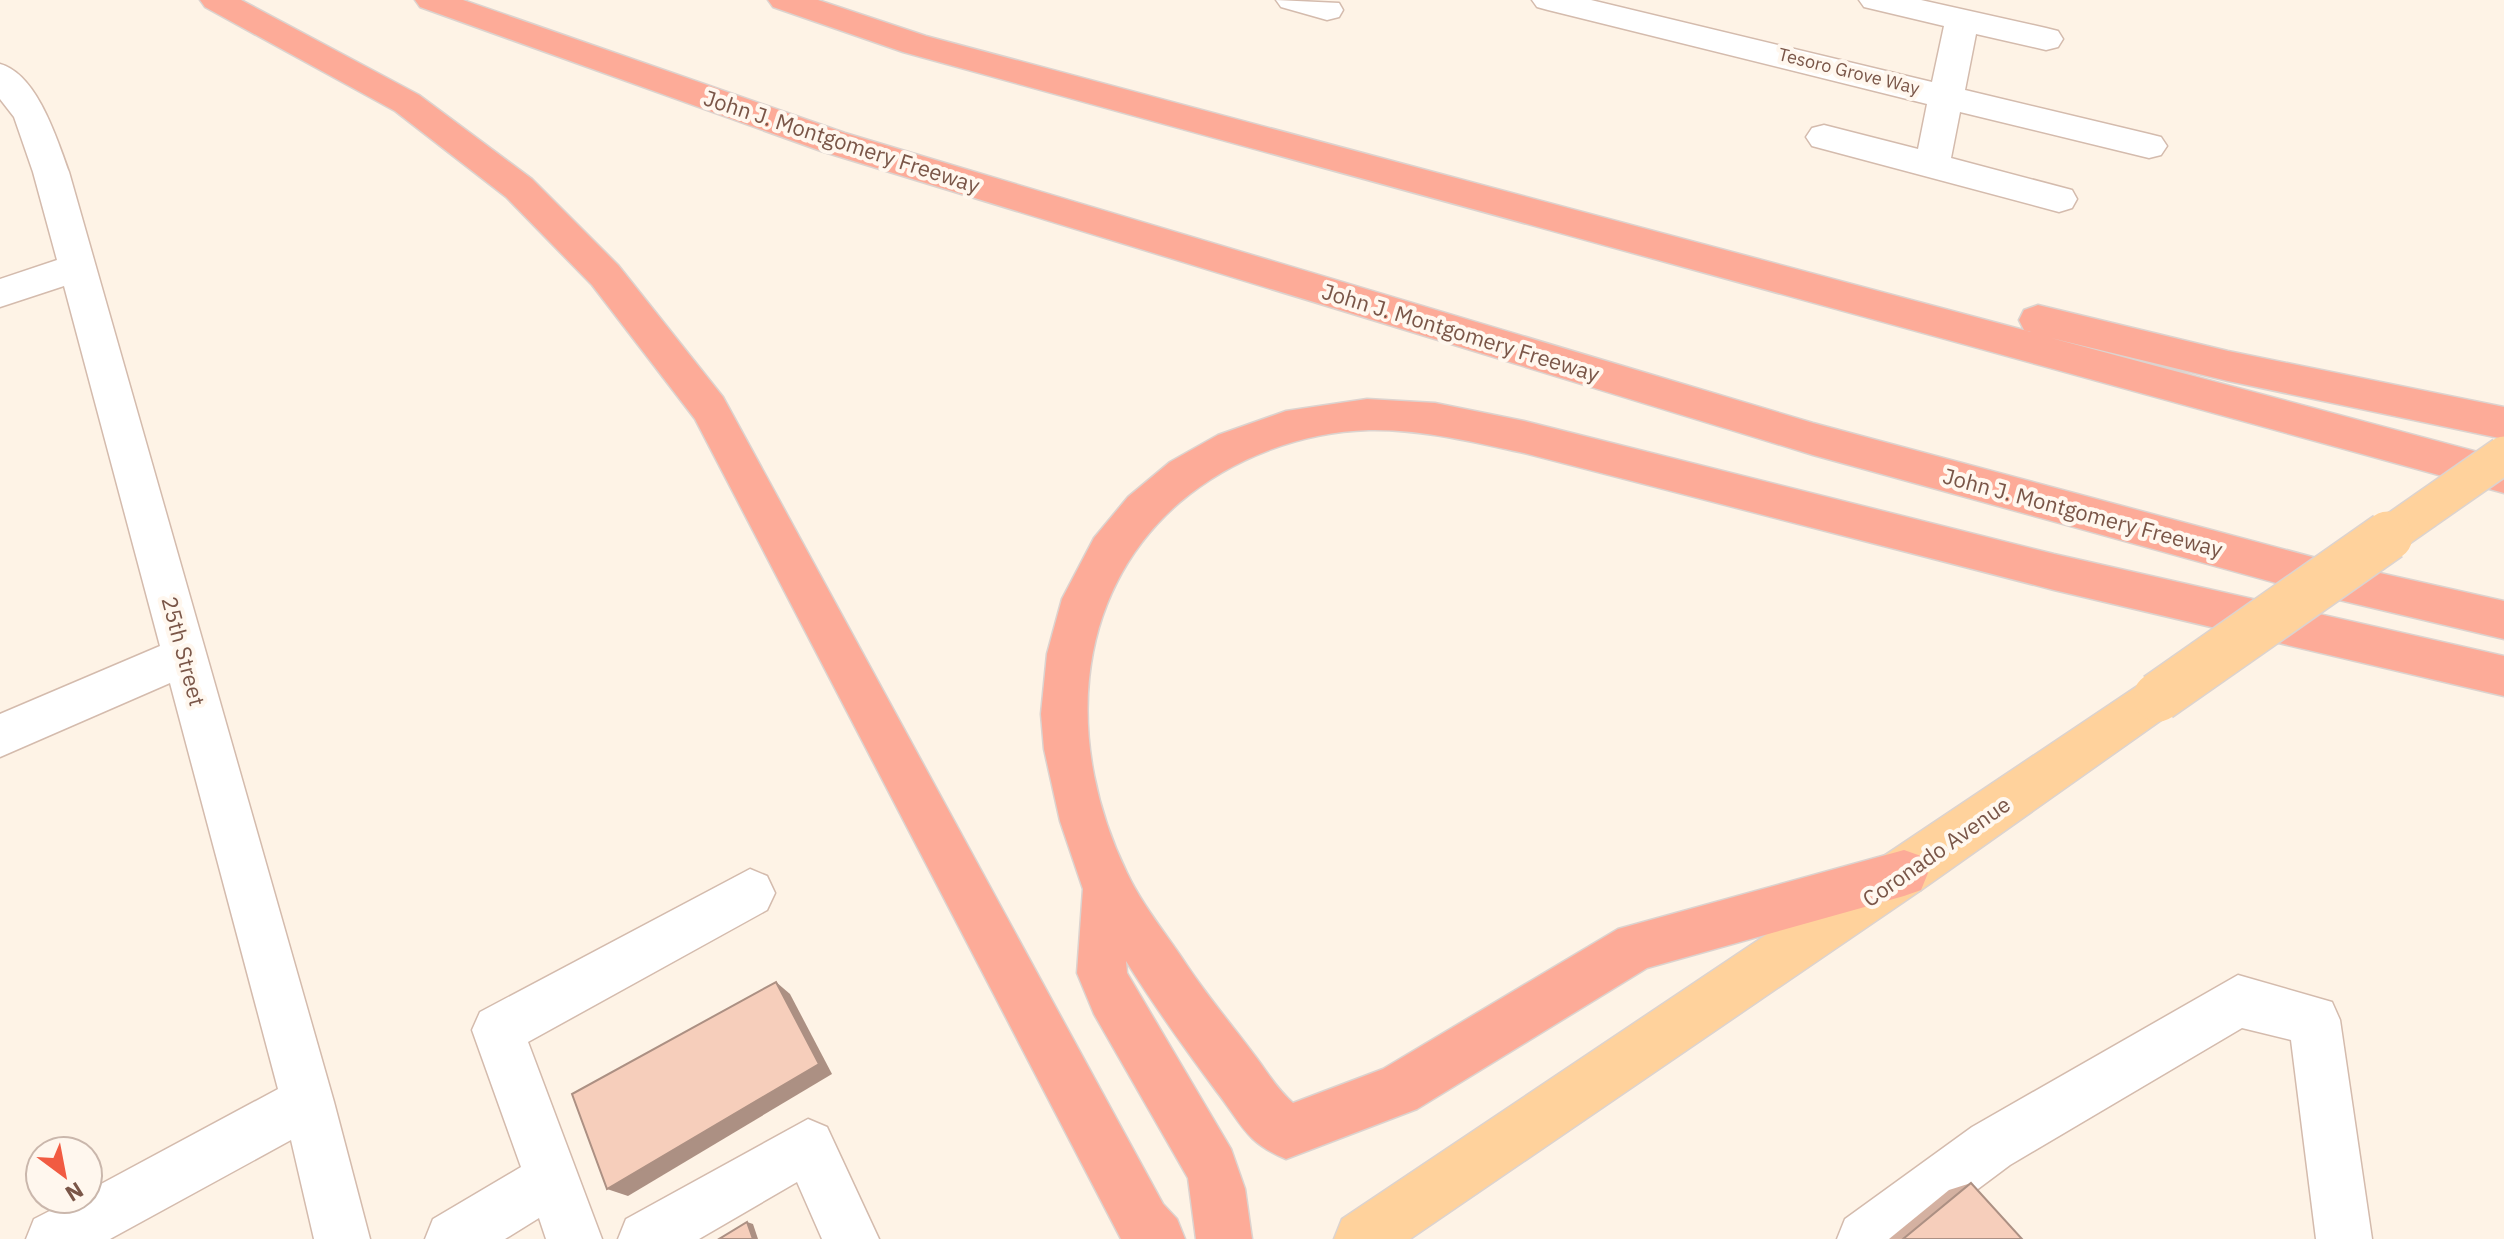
<svg xmlns="http://www.w3.org/2000/svg" width="2504" height="1239" viewBox="0 0 2504 1239" font-family="'IBM Plex Sans',sans-serif">
<style>
.lines{fill:none;stroke-linecap:round;stroke-linejoin:round}
.minor-casing{stroke:#d4bbad;stroke-width:3}
.major-casing{stroke:#dcd3cf;stroke-width:3}
.highway-casing{stroke:#dcd3cf;stroke-width:3}
.minor{fill:#fff;fill-rule:evenodd}
.major{fill:#ffd29c;fill-rule:evenodd}
.highway{fill:#fdab98;fill-rule:evenodd}
.major-bridge-far1-casing{stroke:#dcd3cf;stroke-width:40;stroke-linecap:butt}
.major-bridge-casing{stroke:#dcd3cf;stroke-width:52;stroke-linecap:butt}
.major-bridge-far1{stroke:#ffd29c;stroke-width:37}
.major-bridge{stroke:#ffd29c;stroke-width:49}
.wall{fill:#d4b1a1}
.shaded-wall{fill:#ac9083}
.building{fill:#f6cebb;stroke:#ac9083;stroke-width:2}
.labels{text-anchor:middle;dominant-baseline:central;stroke-width:8;stroke-linejoin:round;paint-order:stroke}
.far-street-label{font-size:18px;fill:#7a5648;stroke:#fff7ee}
.street-label{font-size:22px;fill:#7a5648;stroke:#fff7ee}
</style>
<rect width="100%" height="100%" fill="#fef3e6"/>
<g class="lines">
<defs>
<g id="minor">
<path d="M1276,0L1339,3L1343,10L1339,17L1327,20L1281,7Z"/>
<path d="M1532,0H1591L1932,82L1944,26L1864,7L1859,0H1921L2046,28L2058,31L2063,39L2058,47L2046,50L1976,34L1965,90L2149,134L2161,137L2167,146L2161,155L2149,158L1960,112L1951,158L2072,190L2077,199L2072,208L2059,212L1812,146L1806,137L1812,128L1824,125L1918,149L1927,104L1548,10L1537,7Z"/>
<path d="M0,64C37,74 57,139 69,172L334,1102L370,1239H314L291,1140L110,1239H26L34,1219L73,1199H88V1191L278,1089L170,683L0,757V714L160,646L64,286L0,307V279L57,260L33,172L14,117L0,99Z"/>
<path d="M750,869L767,876L775,893L767,910L528,1042L602,1239H546L539,1218L505,1239H425L433,1219L521,1167L472,1030L480,1012Z"/>
<path d="M2238,975L2332,1002L2340,1020L2372,1239H2316L2291,1040L2242,1028L2010,1165L1911,1239H1837L1845,1219L1972,1127Z"/>
<path d="M808,1119L827,1127L879,1239H822L797,1182L699,1239H618L626,1219Z"/>
</g>
<path id="major" d="M2158,677L2174,683L2181,697L2174,711L1921,890L1410,1239H1334L1342,1219L2142,683Z"/>
<g id="highway">
<path d="M200,0H241L419,95L532,179L618,265L723,397L1163,1204L1177,1219L1185,1239H1121L695,419L592,285L506,197L395,111L205,7Z"/>
<path d="M415,0H463L845,133L1813,423L2331,562L2504,601V639L2331,598L1813,455L821,151L420,7Z"/>
<path d="M768,0H818L926,36L2031,332L2024,330L2019,320L2024,310L2038,305L2228,351L2504,407V439L2228,381L2051,338L2504,459V493L903,52L773,7Z"/>
<path d="M1367,399L1435,403L1524,421L2054,554L2504,656V696L2054,590L1524,453C1473,442 1421,429 1369,430C1301,432 1232,458 1180,502C1070,597 1066,748 1127,873C1142,905 1167,935 1186,964C1208,997 1232,1025 1255,1056C1268,1073 1276,1088 1293,1103L1383,1069L1618,929L1904,850L1921,856L1928,873L1921,890L1904,896L1647,968L1417,1109L1286,1159C1245,1142 1242,1124 1217,1092C1185,1049 1155,1007 1126,961L1127,973L1231,1149L1245,1189L1252,1239H1196L1188,1178L1094,1014L1077,973L1083,889L1060,821L1044,749L1041,714L1047,654L1062,599L1094,538L1128,497L1170,462L1218,435L1286,411Z"/>
</g>
</defs>
<!-- minor casing -->
<use href="#minor" class="minor-casing"/>
<!-- major casing -->
<use href="#major" class="major-casing"/>
<!-- highway casing -->
<use href="#highway" class="highway-casing"/>
<!-- minor -->
<use href="#minor" class="minor"/>
<!-- major -->
<use href="#major" class="major"/>
<!-- highway -->
<use href="#highway" class="highway"/>
<defs>
<path id="major-bridge-far1" d="M2385,538L2504,455"/>
<path id="major-bridge" d="M2158,697L2388,536"/>
</defs>
<!-- major-bridge-far1 casing -->
<use href="#major-bridge-far1" class="major-bridge-far1-casing"/>
<!-- major-bridge casing -->
<use href="#major-bridge" class="major-bridge-casing"/>
<!-- major-bridge-far1 -->
<use href="#major-bridge-far1" class="major-bridge-far1"/>
<!-- major-bridge -->
<use href="#major-bridge" class="major-bridge"/>
</g>
<!-- wall -->
<path class="wall" d="M1971,1183L2022,1239H1889L1949,1190Z"/>
<!-- shaded-wall -->
<g class="shaded-wall">
<path d="M776,982L790,994L832,1074L628,1196L607,1189Z"/>
<path d="M747,1222L753,1224L758,1239H753Z"/>
</g>
<!-- building -->
<g class="building">
<path d="M776,982L819,1064L607,1189L572,1094Z"/>
<path d="M1971,1183L2022,1239H1903Z"/>
<path d="M747,1222L753,1239H719Z"/>
</g>
<g class="labels">
<!-- far-street labels -->
<g class="far-street-label">
<text transform="translate(1849 71) rotate(14)">Tesoro Grove Way</text>
</g>
<!-- street labels -->
<g class="street-label">
<text transform="translate(842 141) rotate(18)">John J. Montgomery Freeway</text>
<text transform="translate(1461 332) rotate(17)">John J. Montgomery Freeway</text>
<text transform="translate(2083 512) rotate(15)">John J. Montgomery Freeway</text>
<text transform="translate(184 651) rotate(75)">25th Street</text>
<text transform="translate(1936 851) rotate(-35)">Coronado Avenue</text>
</g>
</g>
<!-- north arrow -->
<g transform="translate(64 1175) rotate(148)"><circle r="38" fill="#fff7ee" stroke="#cab7ac" stroke-width="2"/>
<path d="M0-6L14 30L0 20L-14 30Z" fill="#f15b42"/>
<text y="-12" font-size="22" font-weight="bold" text-anchor="middle" fill="#7a5648">N</text>
</g>
</svg>
